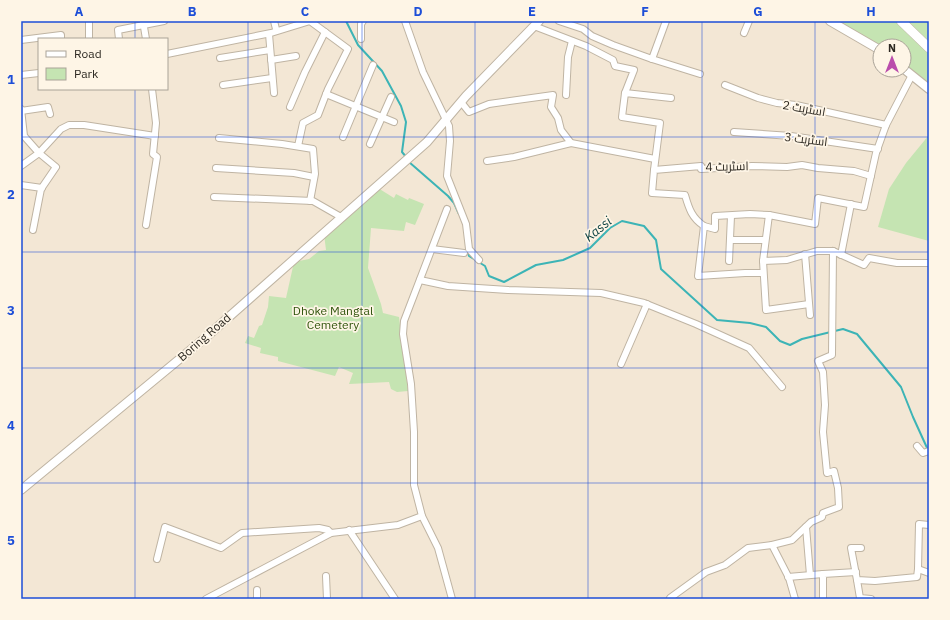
<svg xmlns="http://www.w3.org/2000/svg" width="950" height="620" viewBox="0 0 950 620" font-family="'IBM Plex Sans',Cairo,sans-serif">
<style>
.green{fill:#c5e4b2}
.lines{fill:none;stroke-linecap:round;stroke-linejoin:round}
.stream{stroke:#3cb4b6;stroke-width:2}
.minor-casing{stroke:#bfb4a3;stroke-width:8}
.tertiary-casing{stroke:#bfb4a3;stroke-width:10}
.secondary-casing{stroke:#bfb4a3;stroke-width:10}
.minor{stroke:#fff;stroke-width:6}
.tertiary{stroke:#fff;stroke-width:8}
.secondary{stroke:#fff;stroke-width:9}
.grid{fill:none;stroke:#1d4ed8;stroke-width:1;stroke-opacity:0.55}
.labels{text-anchor:middle;dominant-baseline:central;stroke-width:3.5;stroke-linejoin:round;paint-order:stroke}
.street-label{font-size:12px;fill:#2d2922;stroke:#fef5e6}
.park-label{font-size:12px;fill:#2f540b;stroke:#fef5e6}
.water-label{font-size:13px;font-style:italic;fill:#063e3f;stroke:#fef5e6}
.neatline{fill:none;stroke:#1d4ed8;stroke-width:1.5}
.grid-label{font-size:13px;text-anchor:middle;font-weight:bold;fill:#1d4ed8}
</style>
<rect width="100%" height="100%" fill="#f3e7d5"/>
<!-- green -->
<g class="green">
<path d="M837,21H929V84L904,64V46H880Z"/>
<path d="M929,135V241L878,227L889,189L906,163Z"/>
<path d="M378,188L394,198L396,194L408,200L409,198L424,204L415,225L406,222L404,231L371,228L368,268L381,304L383,313L399,317L408,391L397,392L391,389L389,382L349,384L353,373L339,367L335,376L278,361V357L260,353L261,348L245,343L248,336L254,338L259,326L262,325L268,307L269,296L286,298L294,262L309,259L319,251L326,250L324,234Z"/>
</g>
<g class="lines">
<!-- stream -->
<g class="stream">
<path d="M346,21L358,45L382,71L401,106L406,122L402,152L407,158"/>
<path d="M409,162L448,196L454,203L459,214"/>
<path d="M467,249L469,256L485,266L489,276L504,282L536,265L563,260L590,248L610,228L622,221L644,226L656,240L661,269L717,320L750,323L766,327L780,341L790,345L802,339L843,329L857,334L901,387L913,417L928,450"/>
</g>
<defs>
<g id="minor">
<path d="M89,21V39"/>
<path d="M143,21L146,39"/>
<path d="M274,21L276,29"/>
<path d="M405,21L423,72L449,126L450,141L447,176L466,224L469,249L479,260"/>
<path d="M559,21L583,29L592,36L613,45L652,59"/>
<path d="M666,21L652,59L700,74"/>
<path d="M534,26L586,46L613,60L615,66L634,70L625,93"/>
<path d="M744,33L749,21"/>
<path d="M269,34L274,93"/>
<path d="M119,39L118,30L164,21"/>
<path d="M361,39V24L363,21"/>
<path d="M21,40L61,35V39"/>
<path d="M167,54L271,33L310,21L348,49L328,89L318,115L303,123L298,146"/>
<path d="M220,58L270,50"/>
<path d="M271,60L296,56"/>
<path d="M21,75L39,73"/>
<path d="M223,85L272,78"/>
<path d="M725,85L758,98L777,103L796,105L886,125"/>
<path d="M326,94L394,122"/>
<path d="M566,95L568,57L572,41"/>
<path d="M461,102L469,112L489,104L553,95L551,107L558,118L561,130L571,143L655,159"/>
<path d="M290,107L305,72L325,32"/>
<path d="M21,109L24,136L39,153L56,167L41,189L33,230"/>
<path d="M21,111L48,107L50,114"/>
<path d="M734,132L791,136L878,149"/>
<path d="M343,137L373,65"/>
<path d="M219,138L282,144L313,149L315,174L310,201"/>
<path d="M370,144L391,97"/>
<path d="M487,161L514,157L571,143"/>
<path d="M21,166L39,153L61,129L69,125H84L155,136"/>
<path d="M216,168L294,173L314,177"/>
<path d="M654,170L660,123L622,117L625,93L671,98"/>
<path d="M21,185L42,188"/>
<path d="M214,197L313,201L341,217"/>
<path d="M146,225L157,157L153,154L156,123L152,89"/>
<path d="M704,226C692,218 689,209 685,195L652,193L654,170L701,166V169L752,166L787,167L802,165L818,168L854,171L871,176"/>
<path d="M730,240H765"/>
<path d="M432,249L464,253"/>
<path d="M833,251L864,265L869,258L897,263H929"/>
<path d="M805,254L810,315"/>
<path d="M841,255L851,204"/>
<path d="M729,261L731,216"/>
<path d="M763,261L766,310L809,304"/>
<path d="M763,273H745L698,276L704,226L715,229V216L750,214L769,215"/>
<path d="M420,280L448,286L508,290L601,293L644,303L696,324L749,348L782,387"/>
<path d="M621,364L647,304"/>
<path d="M917,446L923,453L929,451"/>
<path d="M422,516L438,548L452,599"/>
<path d="M929,525L919,524L918,569L929,573"/>
<path d="M806,527L810,575"/>
<path d="M349,530L395,599"/>
<path d="M772,545L792,540L811,522L822,517L823,513L839,507L838,488L834,471L827,473L823,432L825,405L823,372L818,361L832,355L833,251H817L787,260L763,261L769,215L815,224L818,198L864,207L876,153L886,125L912,75"/>
<path d="M861,548H851L857,580L875,581L917,577L918,569"/>
<path d="M157,559L165,527L221,548L242,533L319,528L328,530L331,533"/>
<path d="M326,576L327,599"/>
<path d="M788,577L823,574"/>
<path d="M857,580L860,598L871,599"/>
<path d="M257,590V599"/>
<path d="M206,599L331,533L398,525L422,516L414,485V432L411,384L403,334L404,321L447,209"/>
<path d="M671,599L670,598L706,572L725,565L748,548L772,545L789,578L795,599"/>
<path d="M823,599V574L856,572"/>
</g>
<g id="tertiary">
<path d="M830,21L880,50"/>
<path d="M904,69L929,89"/>
<path d="M21,490L205,338L427,142L466,96L539,21"/>
</g>
<path id="secondary" d="M901,21L929,48"/>
</defs>
<!-- minor casing -->
<use href="#minor" class="minor-casing"/>
<!-- tertiary casing -->
<use href="#tertiary" class="tertiary-casing"/>
<!-- secondary casing -->
<use href="#secondary" class="secondary-casing"/>
<!-- minor -->
<use href="#minor" class="minor"/>
<!-- tertiary -->
<use href="#tertiary" class="tertiary"/>
<!-- secondary -->
<use href="#secondary" class="secondary"/>
</g>
<!-- grid -->
<path class="grid" d="M135,21V39M248,21V599M362,21V599M475,21V599M588,21V599M702,21V599M815,21V599M135,89V599M21,137H929M21,252H929M21,368H929M21,483H929"/>
<g class="labels">
<!-- street labels -->
<g class="street-label">
<text transform="translate(804 108) rotate(10)">اسٹریٹ 2</text>
<text transform="translate(806 139) rotate(7)">اسٹریٹ 3</text>
<text transform="translate(727 166) rotate(-1)">اسٹریٹ 4</text>
<text transform="translate(204 337) rotate(-41)">Boring Road</text>
</g>
<!-- park labels -->
<g class="park-label">
<text x="333" y="310">Dhoke Mangtal<tspan x="333" dy="14">Cemetery</tspan></text>
</g>
<!-- water labels -->
<g class="water-label">
<text transform="translate(598 229) rotate(-39)">Kassi</text>
</g>
</g>
<!-- border -->
<rect width="950" height="620" fill="none" stroke="#fef5e6" stroke-width="44"/>
<!-- legend -->
<rect x="38" y="38" width="130" height="52" fill="#fef5e6" stroke="#aaa398"/>
<rect x="46" y="51" width="20" height="6" fill="#ffffff" stroke="#aaa398"/>
<text x="74" y="58" font-size="12" fill="#2d2922">Road</text>
<rect x="46" y="68" width="20" height="12" fill="#c5e4b2" stroke="#aaa398"/>
<text x="74" y="78" font-size="12" fill="#2d2922">Park</text>
<!-- north arrow -->
<g transform="translate(892 58)"><circle r="19" fill="#fef5e6" stroke="#aaa398"/>
<path d="M0-3L7 15L0 10L-7 15Z" fill="#ba4dac"/>
<text y="-6" font-size="11" font-weight="bold" text-anchor="middle" fill="#2d2922">N</text>
</g>
<rect x="22" y="22" width="906" height="576" class="neatline"/>
<g class="grid-label">
<text x="79" y="16">A</text>
<text x="192" y="16">B</text>
<text x="305" y="16">C</text>
<text x="418" y="16">D</text>
<text x="532" y="16">E</text>
<text x="645" y="16">F</text>
<text x="758" y="16">G</text>
<text x="871" y="16">H</text>
<text x="11" y="84">1</text>
<text x="11" y="199">2</text>
<text x="11" y="315">3</text>
<text x="11" y="430">4</text>
<text x="11" y="545">5</text>
</g>
</svg>
